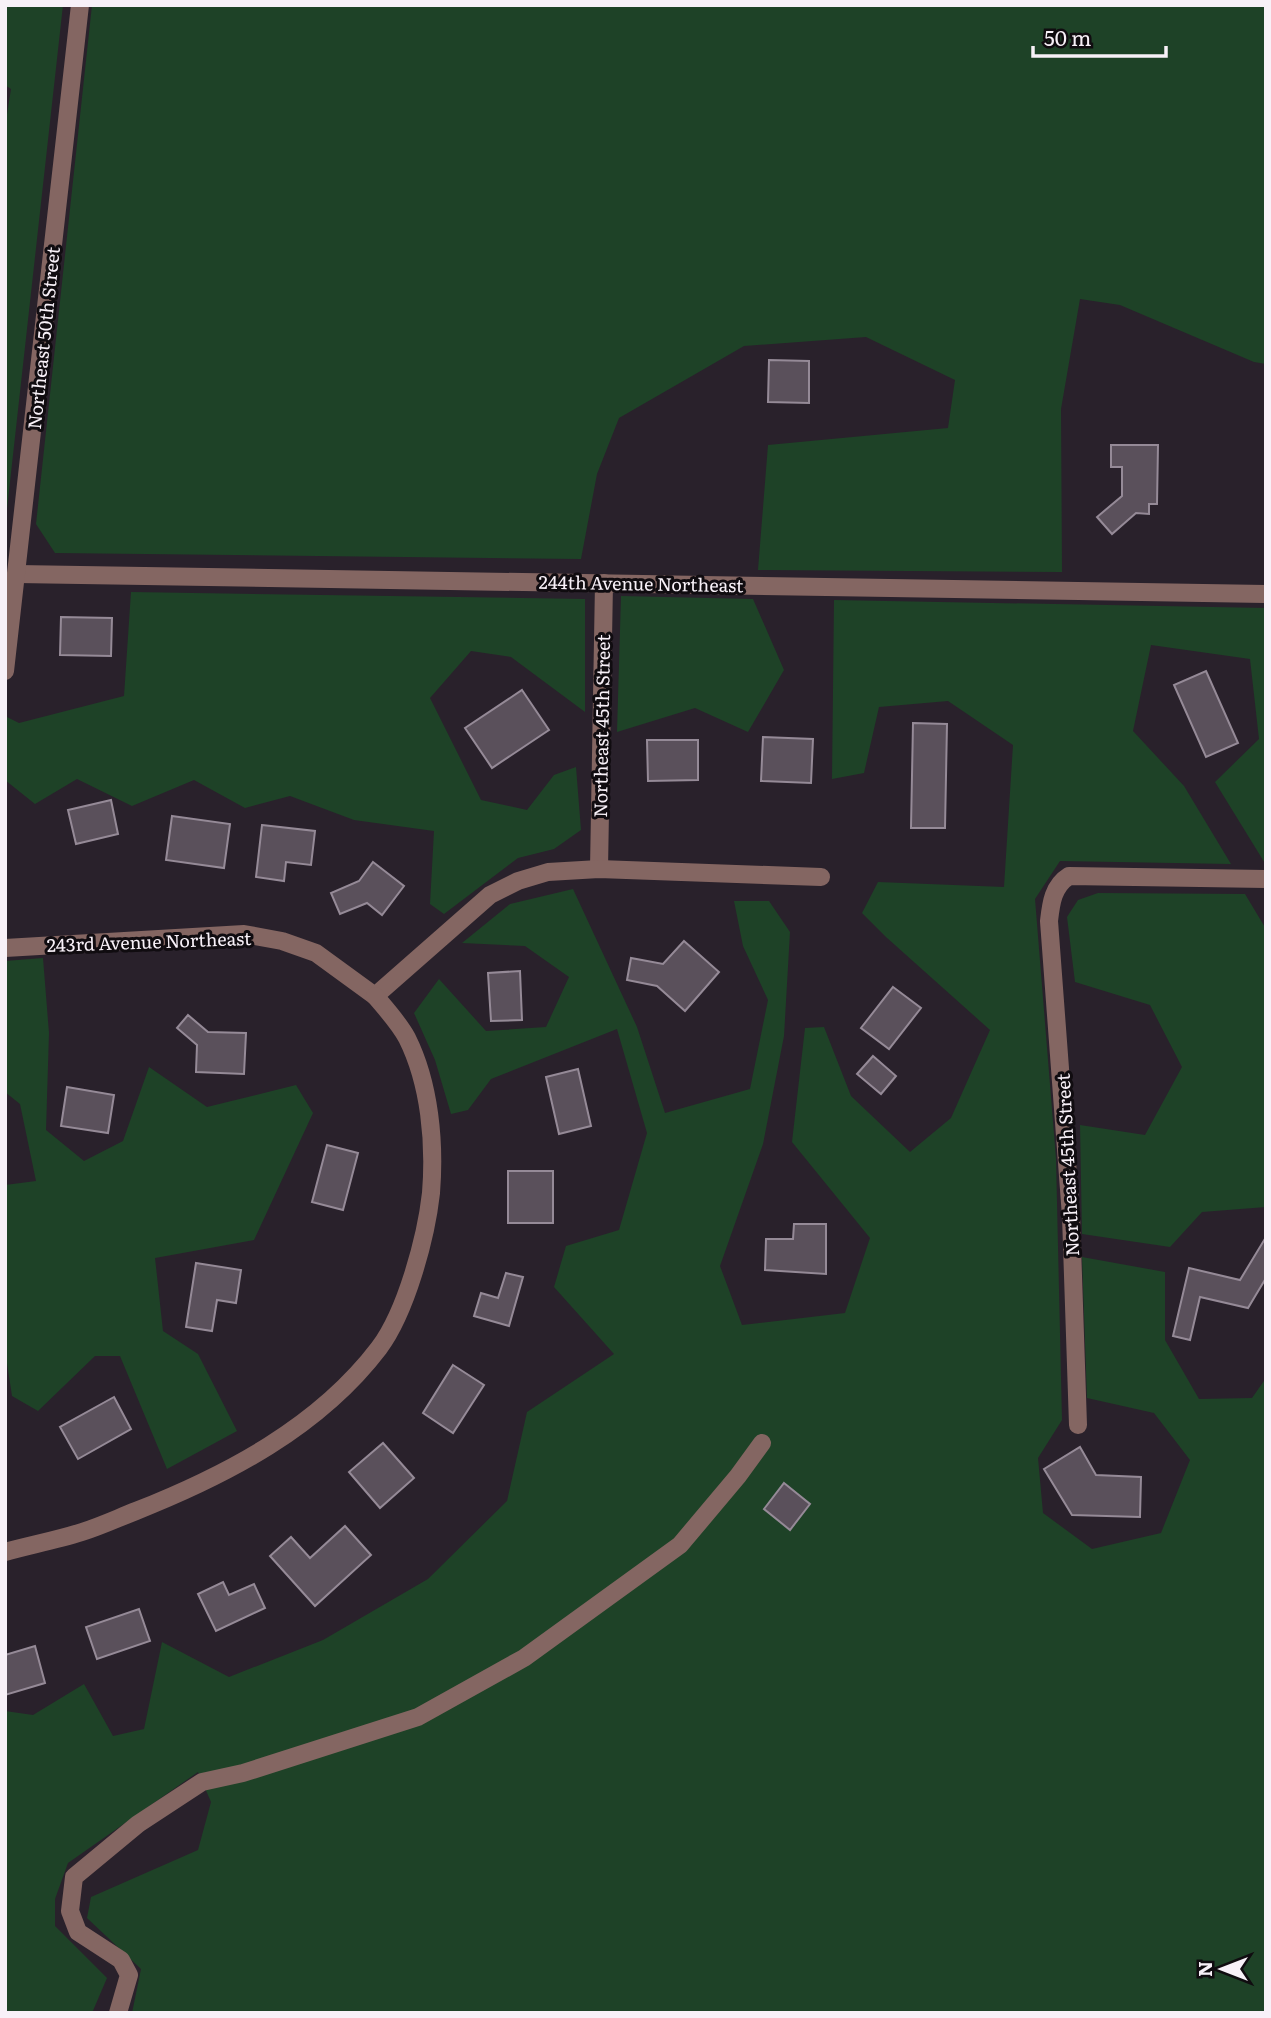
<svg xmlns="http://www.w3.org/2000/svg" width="1271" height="2018" viewBox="0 0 1271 2018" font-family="Literata,serif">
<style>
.green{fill:#1e4227}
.building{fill:#5a505b;stroke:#958a97;stroke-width:2}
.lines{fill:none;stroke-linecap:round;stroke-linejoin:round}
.minor{stroke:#846662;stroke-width:18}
.labels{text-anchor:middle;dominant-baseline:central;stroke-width:6;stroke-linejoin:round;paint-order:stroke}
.street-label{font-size:18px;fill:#f8f1f8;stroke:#100c10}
</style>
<rect width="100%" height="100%" fill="#29212b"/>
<!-- green -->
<g class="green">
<path d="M5,5H63L5,527V127L11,89L5,85Z"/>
<path d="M92,5H1266V364L1254,362L1120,305L1080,299L1061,409L1062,572L758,570L768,445L948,428L955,380L866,337L744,346L619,418L597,474L581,559L55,553L36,524Z"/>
<path d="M131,592L585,599V712L511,657L471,651L430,698L481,800L527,810L554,775L576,767L581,830L554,849L518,858L444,914L430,904L434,831L354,820L290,796L245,808L194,780L132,806L77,779L35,804L5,780V716L19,723L124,696Z"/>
<path d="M621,596L753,599L784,670L748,732L695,708L617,732Z"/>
<path d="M834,600L1266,608V865L1215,782L1259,739L1250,659L1151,645L1133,731L1184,786L1231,864L1060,861L1035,899L1056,1159L1062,1420L1038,1458L1043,1513L1092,1549L1161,1533L1190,1460L1154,1413L1087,1398L1082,1257L1165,1272V1340L1199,1399L1252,1398L1266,1378V2013H132L141,1969L87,1918L91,1897L198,1850L211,1802L198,1772L68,1863L55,1899V1926L107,1978L92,2013H5V1711L33,1715L84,1684L113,1736L144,1729L162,1642L229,1677L323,1640L428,1579L507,1501L527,1412L614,1354L554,1287L566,1246L619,1230L647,1133L617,1029L491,1079L468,1110L451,1114L435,1060L414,1013L439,979L486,1031L546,1027L569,977L525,946L462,943L510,904L573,889L637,1027L665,1113L750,1089L768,1000L743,946L734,901H769L790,932L784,1036L763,1144L720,1266L742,1325L845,1313L870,1238L792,1142L805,1028L824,1027L851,1096L910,1152L951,1118L990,1030L886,937L862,913L878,882L1004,887L1013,745L948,701L879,707L864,773L832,779Z"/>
<path d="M1098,893L1245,894L1266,929V1207L1202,1212L1170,1247L1082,1234L1080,1125L1145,1135L1182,1067L1150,1005L1075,982L1067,917L1078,900Z"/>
<path d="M43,958L49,1033L46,1130L84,1161L123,1141L149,1067L207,1107L296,1085L313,1113L254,1240L155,1258L163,1331L198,1354L237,1431L167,1469L120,1356H95L38,1411L12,1396L5,1350V1185L36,1181L20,1104L5,1092V961Z"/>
</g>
<!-- building -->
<g class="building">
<path d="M769,360L809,361V403L768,402Z"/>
<path d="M1111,445H1158L1157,504H1149V514L1136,513L1112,534L1097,517L1122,496V467H1111Z"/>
<path d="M61,617L112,618L111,656L60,655Z"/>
<path d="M1206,671L1238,743L1206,757L1174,685Z"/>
<path d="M522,690L549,730L492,768L465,728Z"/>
<path d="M913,723L947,724L945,828H911Z"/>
<path d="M763,737L813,739L811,783L761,781Z"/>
<path d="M647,740H698V780L648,781Z"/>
<path d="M111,800L118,834L76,844L68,810Z"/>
<path d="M172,816L230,824L224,868L166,860Z"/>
<path d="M262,825L315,831L311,865L286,862L284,881L256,877Z"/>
<path d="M373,862L404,886L382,915L367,903L340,914L331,893L359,881Z"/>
<path d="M684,941L719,972L685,1011L657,986L627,980L631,958L663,964Z"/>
<path d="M520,971L522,1020L491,1021L488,973Z"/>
<path d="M893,987L921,1008L889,1049L861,1028Z"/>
<path d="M188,1015L208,1032L246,1033L244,1074L196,1072L197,1045L177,1028Z"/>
<path d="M873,1056L896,1076L881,1094L857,1074Z"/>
<path d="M578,1069L591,1126L559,1134L546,1077Z"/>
<path d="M67,1087L114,1095L108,1133L61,1126Z"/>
<path d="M327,1145L358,1153L343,1210L312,1202Z"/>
<rect x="508" y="1171" width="45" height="52"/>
<path d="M794,1224H826V1274L765,1270L766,1239H793Z"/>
<path d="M1266,1237V1278L1248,1308L1200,1297L1190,1340L1173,1336L1189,1268L1240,1280Z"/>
<path d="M196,1263L241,1270L236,1303L217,1300L212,1331L186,1327Z"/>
<path d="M506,1273L523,1277L509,1326L474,1316L481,1293L498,1298Z"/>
<path d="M453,1365L484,1385L453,1433L423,1413Z"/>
<path d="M114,1397L131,1429L78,1459L60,1427Z"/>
<path d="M383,1443L414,1478L380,1508L349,1472Z"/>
<path d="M1080,1447L1096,1475L1141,1477L1140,1517L1072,1515L1044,1469Z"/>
<path d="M784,1483L810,1504L790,1530L764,1509Z"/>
<path d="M345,1526L371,1555L315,1606L270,1556L291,1537L310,1558Z"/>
<path d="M223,1582L229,1595L254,1584L265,1608L216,1631L198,1594Z"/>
<path d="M139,1609L150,1641L97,1659L86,1627Z"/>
<path d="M35,1646L45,1683L5,1695V1655Z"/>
</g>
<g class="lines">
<!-- minor -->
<g class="minor">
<path d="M17,574L1266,594"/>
<path d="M5,671L80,5"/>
<path d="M599,869L604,583"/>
<path d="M5,948L244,934L282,941L316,953L375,996L490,895L518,881L548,872L599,869L821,877"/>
<path d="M1078,1425L1071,1216L1049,921C1051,903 1053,886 1069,876L1266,879"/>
<path d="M5,1552C31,1545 57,1540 82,1532C101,1526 118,1518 136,1511C227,1475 319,1427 379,1348C406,1312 426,1238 431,1193C435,1143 430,1084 407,1038C399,1023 386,1009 375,996"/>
<path d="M118,2013L129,1975L121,1960L78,1932L70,1911L74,1877L138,1824L202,1782L243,1773L418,1717L524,1658L680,1545L738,1476L762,1443"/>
</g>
</g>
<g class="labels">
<!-- street labels -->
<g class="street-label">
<text transform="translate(43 338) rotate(-84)">Northeast 50th Street</text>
<text transform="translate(641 583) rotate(1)">244th Avenue Northeast</text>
<text transform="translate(601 726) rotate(-89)">Northeast 45th Street</text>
<text transform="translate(149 941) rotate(-2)">243rd Avenue Northeast</text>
<text transform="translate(1067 1165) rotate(-93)">Northeast 45th Street</text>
</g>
</g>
<!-- border -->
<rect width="1271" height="2018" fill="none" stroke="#f8f1f8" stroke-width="14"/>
<!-- north arrow -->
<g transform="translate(1222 1969) rotate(270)" stroke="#100c10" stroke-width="5" paint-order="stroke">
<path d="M0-5L12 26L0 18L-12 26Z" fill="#f8f1f8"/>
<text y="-10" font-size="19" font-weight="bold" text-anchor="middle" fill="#f8f1f8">N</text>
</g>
<!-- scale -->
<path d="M1033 46v10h133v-10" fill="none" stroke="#f8f1f8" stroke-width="3.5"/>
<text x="1044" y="46" font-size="21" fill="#f8f1f8" stroke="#100c10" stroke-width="5" paint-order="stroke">50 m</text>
</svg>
